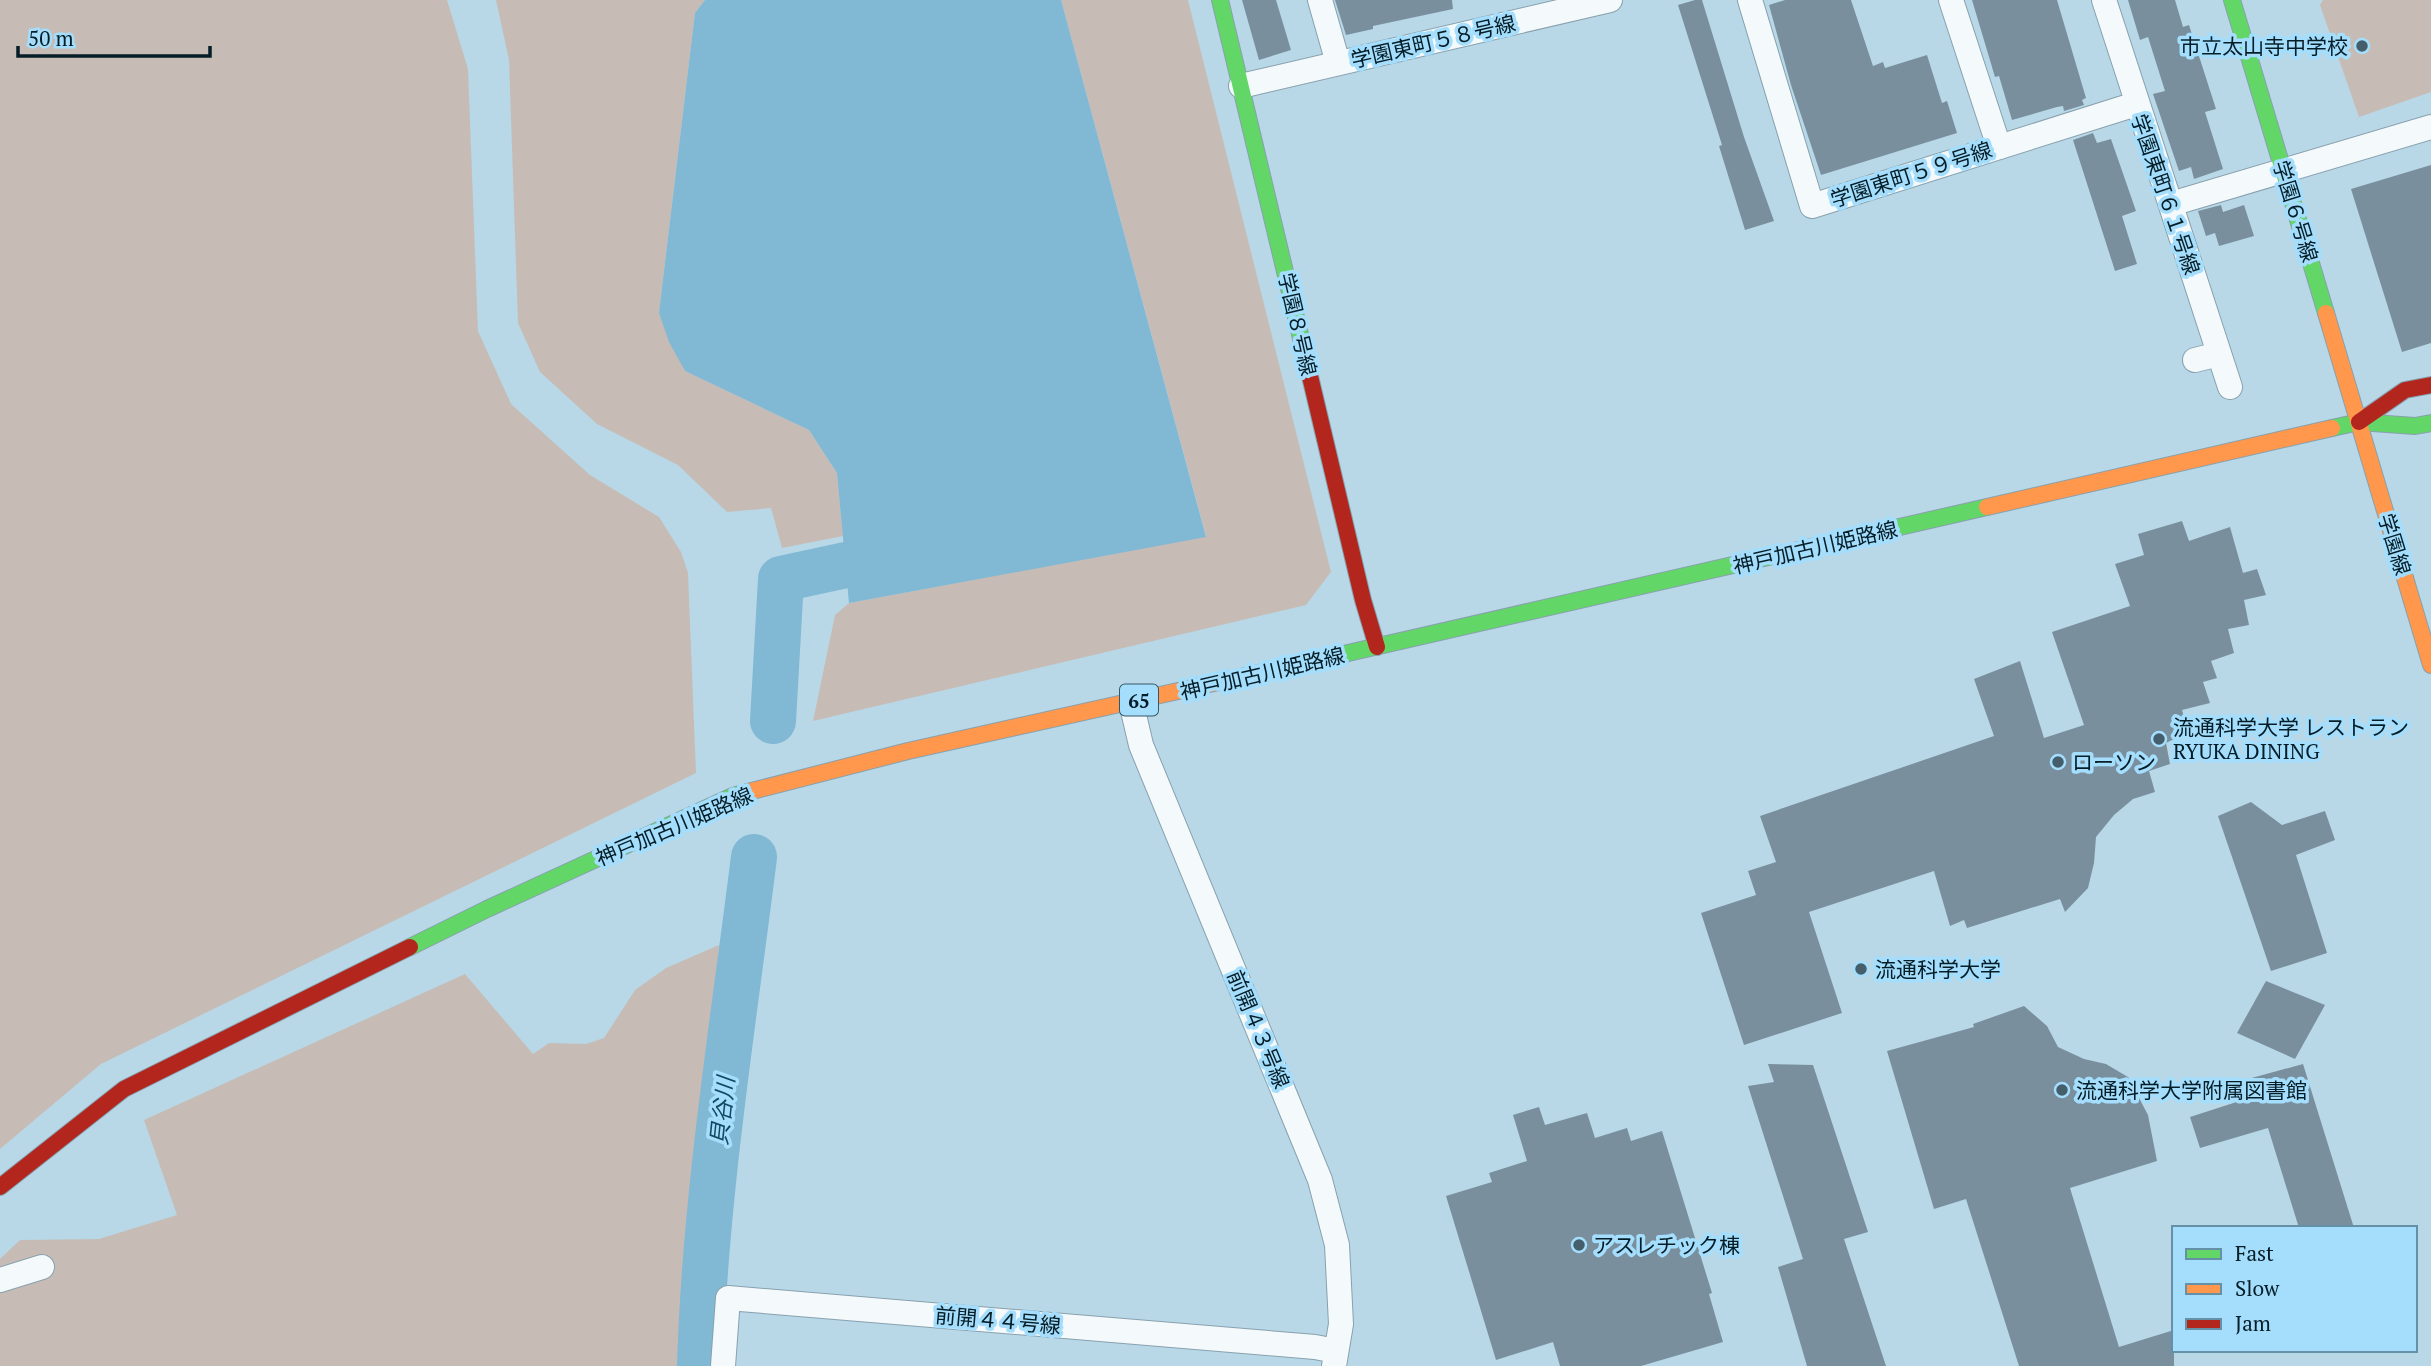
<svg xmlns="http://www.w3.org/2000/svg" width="2431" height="1366" viewBox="0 0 2431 1366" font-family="'PT Serif','Noto Sans JP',serif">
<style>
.green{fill:#c6bcb5}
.water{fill:#81b8d4}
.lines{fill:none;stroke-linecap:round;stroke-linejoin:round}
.river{stroke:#81b8d4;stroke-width:46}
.building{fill:#798f9e}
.street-casing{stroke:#88a1ad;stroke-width:26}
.fast-casing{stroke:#88a1ad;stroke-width:18}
.slow-casing{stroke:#88a1ad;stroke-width:18}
.jam-casing{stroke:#88a1ad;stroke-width:18}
.street{stroke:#f4f9fc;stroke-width:24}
.fast{stroke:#63d668;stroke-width:16}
.slow{stroke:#ff974d;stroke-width:16}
.jam{stroke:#b3261e;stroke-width:16}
.poi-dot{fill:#445e6b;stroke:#a4defc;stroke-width:2.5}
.labels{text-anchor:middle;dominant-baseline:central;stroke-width:7;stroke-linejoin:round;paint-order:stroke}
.shield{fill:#a4defc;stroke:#355767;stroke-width:2}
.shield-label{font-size:19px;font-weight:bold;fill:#051d27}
.street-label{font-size:21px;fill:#051d27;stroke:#a4defc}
.poi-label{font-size:21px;fill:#051d27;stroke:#a4defc;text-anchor:start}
.water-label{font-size:23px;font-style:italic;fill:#134860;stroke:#a4defc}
</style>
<rect width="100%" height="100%" fill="#b8d8e8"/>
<!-- green -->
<g class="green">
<path d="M0,0H447L468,69L478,331L511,404L590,475L659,517L681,552L688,573L696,773L101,1064L0,1149Z"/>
<path d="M496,0H705L695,13L659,313L685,371L809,430L837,473L843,536L782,548L771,508L727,512L678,465L597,424L540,372L518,323L509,60Z"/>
<path d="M1061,0H1188L1331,572L1306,605L813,721L835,615L849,603L1206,536Z"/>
<path d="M2323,0H2431V92L2359,117L2320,5Z"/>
<path d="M719,945L683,1366H0V1259L20,1240L99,1239L177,1215L144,1120L465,974L533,1054L549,1043L586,1044L604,1038L635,990L666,968Z"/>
</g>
<!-- water -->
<path class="water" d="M705,0H1061L1206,537L849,603L837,473L809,430L685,371L669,342L659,313L695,13Z"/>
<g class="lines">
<!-- river -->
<g class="river">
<path d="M773,721L781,579L846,565"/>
<path d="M700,1366C705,1196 733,1026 754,857"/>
</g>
</g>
<!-- building -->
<g class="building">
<path d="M1242,0H1276L1291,50L1259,60Z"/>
<path d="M1335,0H1452L1453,9L1373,26V29L1346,35Z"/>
<path d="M1695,0H1702L1744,137L1774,221L1745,230L1719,146L1722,145L1678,5Z"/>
<path d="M1785,0H1851L1873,66L1883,62L1885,68L1927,55L1942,103L1947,101L1957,133L1821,175L1791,85L1769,5Z"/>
<path d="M1972,0H2057L2086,98L2082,100L2084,105L2064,111L2063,106L2057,107L2012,120L1999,76L1995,77Z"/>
<path d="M2128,0H2175L2183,27L2189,25L2216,109L2205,112L2223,169L2194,179L2191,167L2179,171L2153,94L2165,91L2148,37L2140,40Z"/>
<path d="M2093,133L2097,143L2111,139L2136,211L2122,216L2137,264L2115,271L2073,140Z"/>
<path d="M2431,165V343L2402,352L2351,189Z"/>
<path d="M2221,205L2223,212L2244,205L2254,236L2219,246L2215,233L2206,236L2198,211Z"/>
<path d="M2182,521L2189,541L2230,527L2243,573L2257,569L2266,595L2244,600L2249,625L2228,629L2234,653L2211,661L2217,678L2203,682L2210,703L2182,710L2186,724L2173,726L2176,738L2166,743L2170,764L2149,771L2155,792L2133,799L2114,815L2096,837L2094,863L2088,888L2065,912L2060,899L1967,928L1964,920L1950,926L1934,871L1809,912L1842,1013L1744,1045L1701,913L1756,895L1748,871L1776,862L1760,816L1994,736L1974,679L2020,661L2044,738L2084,725L2052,632L2130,606L2115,564L2144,555L2138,534Z"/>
<path d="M2251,802L2282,825L2325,811L2335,840L2296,855L2327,953L2271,971L2218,816Z"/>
<path d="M2266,981L2325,1005L2295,1059L2237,1033Z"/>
<path d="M2024,1006L2047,1026L2058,1047L2084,1059L2106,1064L2128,1077L2148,1115L2157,1161L2070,1188L2119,1347L2174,1330V1366H2019L1966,1199L1934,1209L1887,1051L1974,1027L1973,1024Z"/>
<path d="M1768,1064L1813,1065L1868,1232L1844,1239L1886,1366H1807L1778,1267L1803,1259L1748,1086L1774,1082Z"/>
<path d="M2303,1064L2354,1228H2299L2268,1128L2200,1148L2190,1117L2252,1097L2248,1079Z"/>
<path d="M1539,1107L1545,1125L1587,1113L1595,1138L1627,1128L1631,1141L1662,1131L1712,1293L1709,1294L1723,1342L1641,1366H1560L1553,1342L1496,1360L1446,1196L1492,1182L1489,1173L1527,1161L1513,1115Z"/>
</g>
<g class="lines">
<defs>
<g id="street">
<path d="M1320,0L1338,63"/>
<path d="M1750,0L1812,206L2136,104"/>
<path d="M1951,0L1999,147"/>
<path d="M2104,0L2230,387"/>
<path d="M1241,86L1610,0"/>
<path d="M2171,204L2431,127"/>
<path d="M2195,360L2219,354"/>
<path d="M1131,702L1141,745L1320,1180L1337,1245L1341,1324L1334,1366"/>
<path d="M0,1280L42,1267"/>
<path d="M723,1366L728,1298L1315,1347L1336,1351"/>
</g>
<g id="fast">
<path d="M1220,0L1304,351"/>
<path d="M2232,0L2326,313"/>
<path d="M2332,428L2359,422L2415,426L2431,423"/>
<path d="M1313,661L1987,507"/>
<path d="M410,947L487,909L733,796L744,793"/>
</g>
<g id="slow">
<path d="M2326,313L2431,665"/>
<path d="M1987,507L2332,428"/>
<path d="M744,793L908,751L1313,661"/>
</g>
<g id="jam">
<path d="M1304,351L1363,600L1377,647"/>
<path d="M2359,422L2405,390L2431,385"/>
<path d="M0,1187L124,1089L410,947"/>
</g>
</defs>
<!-- street casing -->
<use href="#street" class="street-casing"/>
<!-- fast casing -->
<use href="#fast" class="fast-casing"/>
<!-- slow casing -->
<use href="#slow" class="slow-casing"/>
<!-- jam casing -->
<use href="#jam" class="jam-casing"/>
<!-- street -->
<use href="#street" class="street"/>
<!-- fast -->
<use href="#fast" class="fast"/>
<!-- slow -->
<use href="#slow" class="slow"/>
<!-- jam -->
<use href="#jam" class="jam"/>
</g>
<!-- markers -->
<g class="poi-dot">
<circle cx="2362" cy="46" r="7"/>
<circle cx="2159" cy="739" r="7"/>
<circle cx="2058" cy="762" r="7"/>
<circle cx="1861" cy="969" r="7"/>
<circle cx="2062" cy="1090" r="7"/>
<circle cx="1579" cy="1245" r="7"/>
</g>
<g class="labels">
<!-- shield labels -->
<rect class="shield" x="1120" y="684.5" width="38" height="31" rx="5"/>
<g class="shield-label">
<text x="1139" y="700">65</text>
</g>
<!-- street labels -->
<g class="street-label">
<text transform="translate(1433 41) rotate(-13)">学園東町５８号線</text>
<text transform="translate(1911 174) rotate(-18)">学園東町５９号線</text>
<text transform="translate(2166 194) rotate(71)">学園東町６１号線</text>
<text transform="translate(2296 211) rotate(73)">学園６号線</text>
<text transform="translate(1298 324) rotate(77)">学園８号線</text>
<text transform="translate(2395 544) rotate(73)">学園線</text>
<text transform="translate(1815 547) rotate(-13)">神戸加古川姫路線</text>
<text transform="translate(1262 673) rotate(-13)">神戸加古川姫路線</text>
<text transform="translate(674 826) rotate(-23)">神戸加古川姫路線</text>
<text transform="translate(1259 1029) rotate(67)">前開４３号線</text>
<text transform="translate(998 1320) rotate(5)">前開４４号線</text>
</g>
<!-- poi labels -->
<g class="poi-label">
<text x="2348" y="46" text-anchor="end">市立太山寺中学校</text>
<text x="2173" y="727">流通科学大学 レストラン<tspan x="2173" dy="24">RYUKA DINING</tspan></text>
<text x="2072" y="762">ローソン</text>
<text x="1875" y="969">流通科学大学</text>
<text x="2076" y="1090">流通科学大学附属図書館</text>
<text x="1593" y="1245">アスレチック棟</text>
</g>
<!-- water labels -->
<g class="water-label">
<text transform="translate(722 1111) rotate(-84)">貝谷川</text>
</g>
</g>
<!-- legend -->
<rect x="2172" y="1226" width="245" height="126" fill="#a4defc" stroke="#6491a7" stroke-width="2"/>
<rect x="2186" y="1249" width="35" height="10" fill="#63d668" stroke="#6491a7" stroke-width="2"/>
<text x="2235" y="1261" font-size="21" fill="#051d27">Fast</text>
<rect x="2186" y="1284" width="35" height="10" fill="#ff974d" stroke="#6491a7" stroke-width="2"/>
<text x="2235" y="1296" font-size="21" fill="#051d27">Slow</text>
<rect x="2186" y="1319" width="35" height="10" fill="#b3261e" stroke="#6491a7" stroke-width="2"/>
<text x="2235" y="1331" font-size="21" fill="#051d27">Jam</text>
<!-- scale -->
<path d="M18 46v10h192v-10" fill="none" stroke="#051d27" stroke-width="3.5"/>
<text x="28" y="46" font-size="21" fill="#051d27" stroke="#a4defc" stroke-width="5" paint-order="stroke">50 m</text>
</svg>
